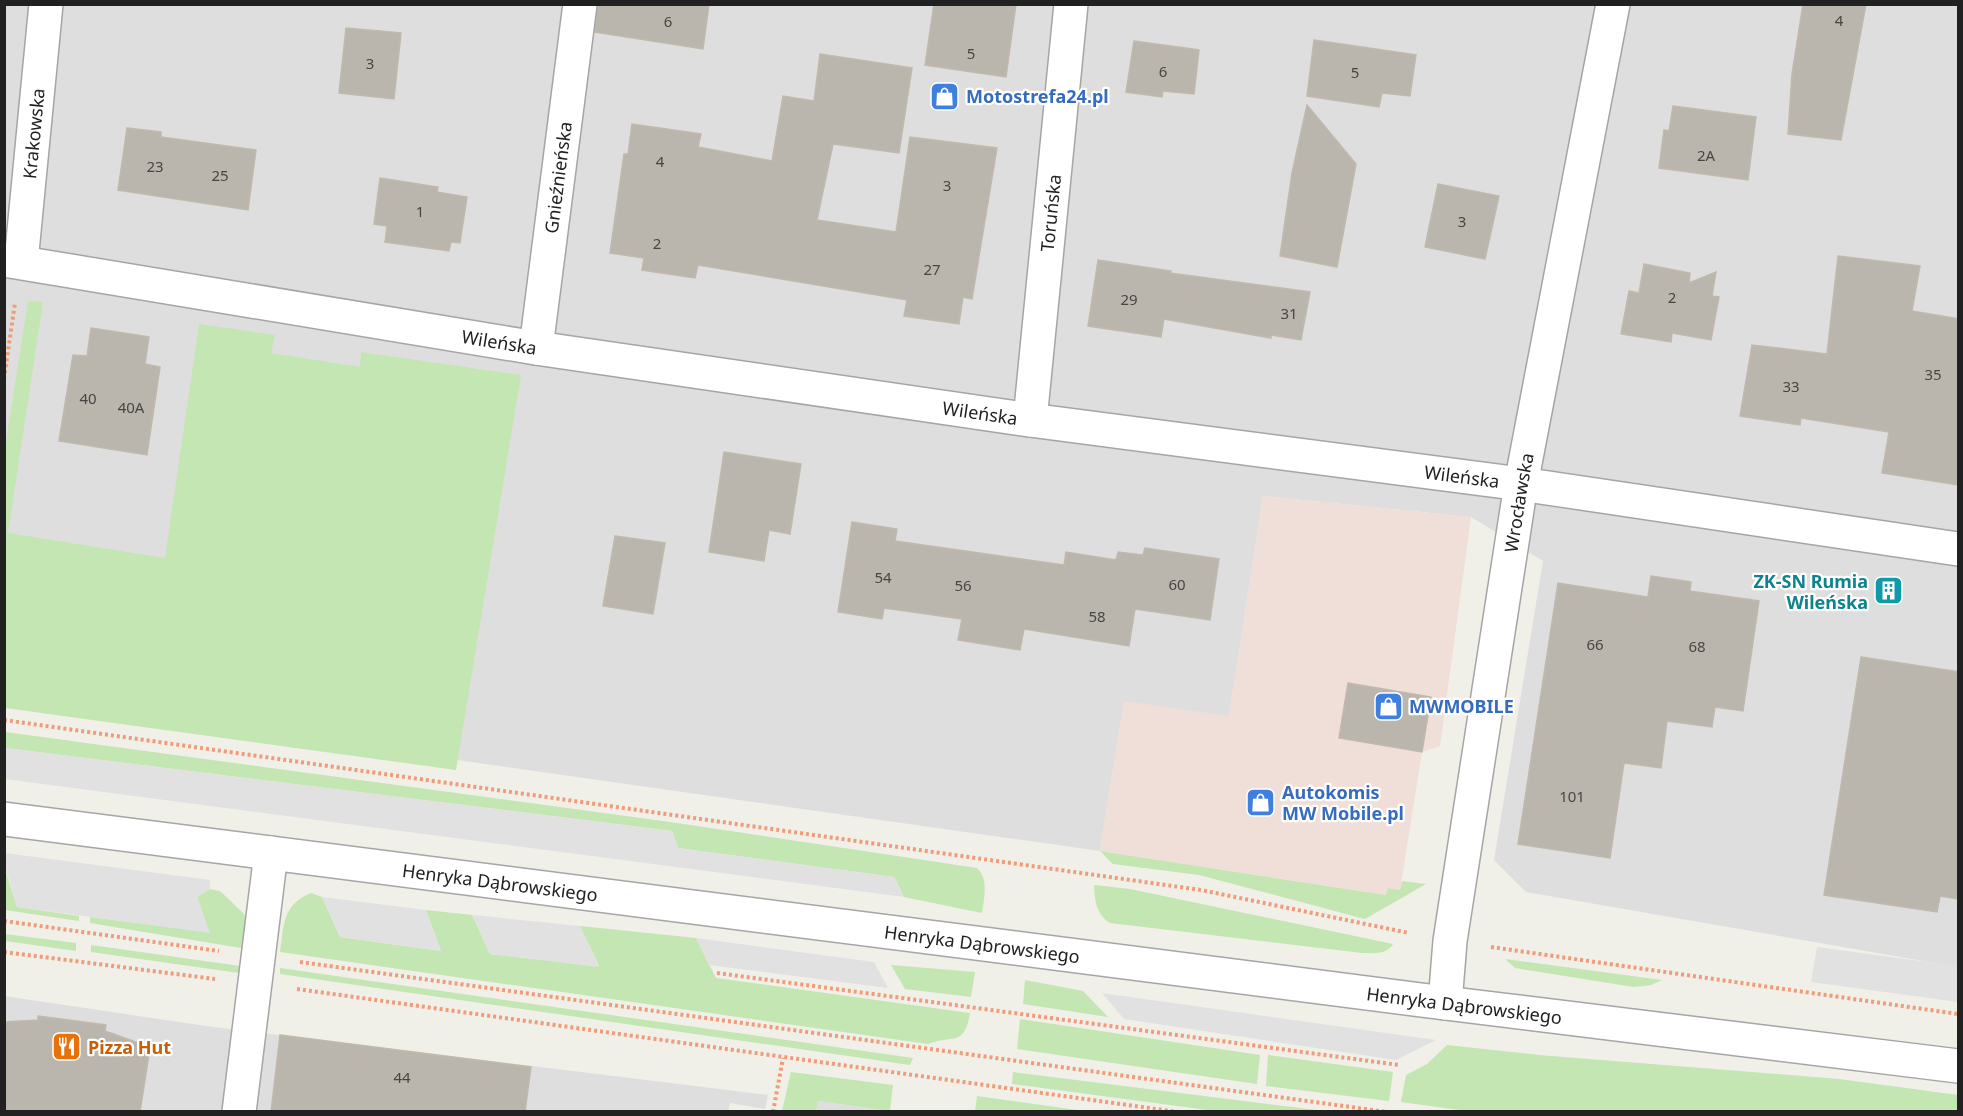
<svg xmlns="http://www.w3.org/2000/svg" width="1963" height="1116" viewBox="0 0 1963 1116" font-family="'Noto Sans',sans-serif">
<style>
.residential{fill:#dfdede}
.commercial{fill:#f0ded9}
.grass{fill:#c3e6b3}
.parking{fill:#e1e1e1}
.building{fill:#bab6ae;stroke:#c1b9ac;stroke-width:1.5}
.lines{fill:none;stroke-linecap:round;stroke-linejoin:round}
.minor-casing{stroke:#a5a5a5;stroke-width:36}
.path{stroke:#f09c7a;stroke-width:4;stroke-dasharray:3 3;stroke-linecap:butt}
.minor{stroke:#fff;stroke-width:33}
.labels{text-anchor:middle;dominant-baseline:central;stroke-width:4.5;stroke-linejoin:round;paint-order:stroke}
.number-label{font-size:15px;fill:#474644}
.shop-label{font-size:18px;font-weight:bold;fill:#366cbe;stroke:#fff;text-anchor:start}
.street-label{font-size:18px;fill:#212121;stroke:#fff}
.culture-label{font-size:18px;font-weight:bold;fill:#0d838f;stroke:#fff;text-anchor:end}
.food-label{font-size:18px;font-weight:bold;fill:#c56008;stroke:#fff;text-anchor:start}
</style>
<rect width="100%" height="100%" fill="#f0efe8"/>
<!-- residential -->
<g class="residential">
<path d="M5,5H1958V967L1526,892L1494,860L1543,561L1471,517L1263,496L1229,717L1124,702L1100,851L5,696Z"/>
<path d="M4,996L206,1026L768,1095L765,1109L730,1103L728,1112L5,1111Z"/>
<path d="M818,1101L889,1111L816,1112Z"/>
</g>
<!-- commercial -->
<path class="commercial" d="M1263,496L1471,517L1440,746L1422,752L1400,890L1387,895L1100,851L1124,701L1229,716Z"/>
<!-- grass -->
<g class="grass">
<path d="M28,301L43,302L8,533L165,558L199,324L275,335L271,353L360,367L361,352L521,375L456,770L5,708L4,454Z"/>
<path d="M5,732L670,822L977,868C989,879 984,898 982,913L904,897L894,877L678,848L672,831L5,748Z"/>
<path d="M1100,851L1386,895L1388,888L1400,890L1402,881L1426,884L1365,919L1199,875L1113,864Z"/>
<path d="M4,866L17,907L79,916V921L5,910Z"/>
<path d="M1094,885L1130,889L1393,944C1387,955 1373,953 1362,953L1110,923C1096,914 1095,901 1094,885Z"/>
<path d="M210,889L220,891L244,914L248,925L247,949L90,923V917L209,932L197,897Z"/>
<path d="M311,893L322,897L340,937L441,951L426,910L472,915L490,954L599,966L580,926L696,938L716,978L970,1013C964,1048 953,1034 928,1044L280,952C284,925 282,905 311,893Z"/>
<path d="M5,934L76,943V951L5,941Z"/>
<path d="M91,945L247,967L246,974L91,952Z"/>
<path d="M1505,959L1662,980L1651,985L1634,987L1515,968Z"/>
<path d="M891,965L975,972L971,997L905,989Z"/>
<path d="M280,968L913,1058L910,1065L280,974Z"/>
<path d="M1025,980L1083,991L1108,1017L1023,1004Z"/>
<path d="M1020,1019L1260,1055L1257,1084L1017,1049Z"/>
<path d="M1447,1045L1539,1055L1839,1079L1958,1095V1111L1474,1112L1401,1102L1406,1075L1427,1064Z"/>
<path d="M1268,1055L1393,1072L1389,1101L1266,1086Z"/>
<path d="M791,1072L893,1085L890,1111L818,1101L816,1111H782Z"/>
<path d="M1013,1072L1325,1111H1215L1012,1084Z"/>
<path d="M977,1096L1085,1111H975Z"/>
</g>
<!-- parking -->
<g class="parking">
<path d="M5,748L672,831L678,848L894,877L904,897L5,779Z"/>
<path d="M5,853L210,880V889L197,897L210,933L17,907L5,866Z"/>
<path d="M322,897L426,910L441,951L340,937Z"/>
<path d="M472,915L580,926L599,967L490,954Z"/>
<path d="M696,938L874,962L888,988L709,965Z"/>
<path d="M1817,947L1958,966V1002L1811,982Z"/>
<path d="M1102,993L1436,1040L1396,1060L1124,1019Z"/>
</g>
<!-- building -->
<g class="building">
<path d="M598,4H709L703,49L595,32Z"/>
<path d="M934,4H1016L1006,77L925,65Z"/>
<path d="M1803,4H1866L1841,140L1788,134L1792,74Z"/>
<path d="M346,28L401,33L394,99L339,93Z"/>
<path d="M1314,40L1416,55L1410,96L1382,93L1379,107L1307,96Z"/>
<path d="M1134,41L1199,50L1194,94L1163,91L1162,97L1126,92Z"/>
<path d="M820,54L912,68L899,153L833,144L817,220L896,232L910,137L997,148L972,299L963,297L959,324L904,316L907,300L698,265L695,278L642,270L644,258L610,253L624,154H628L632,124L701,134L698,147L772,161L783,96L814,101Z"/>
<path d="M1307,105L1356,164L1337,267L1280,256L1292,173Z"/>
<path d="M1673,106L1756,117L1748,180L1659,168L1664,130L1669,131Z"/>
<path d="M127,128L161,132V137L256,150L248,210L118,190Z"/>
<path d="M380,178L438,187L437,192L467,197L460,243L451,242L449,251L385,242L387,226L374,224Z"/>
<path d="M1438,184L1499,196L1485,259L1425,247Z"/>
<path d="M1838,256L1920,266L1912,311L1959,319V485L1882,473L1889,432L1801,418L1800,425L1740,416L1752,345L1827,354Z"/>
<path d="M1098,260L1171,271L1170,273L1310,292L1301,340L1271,335V338L1164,319L1161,337L1088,326Z"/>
<path d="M1644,264L1690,273L1689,283L1716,272L1712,296L1719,297L1711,340L1672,333L1671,342L1621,334L1629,291L1639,293Z"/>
<path d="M91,328L149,337L145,364L160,367L147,455L59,441L73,355L87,356Z"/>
<path d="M724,452L801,464L790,534L769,530L764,561L709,552Z"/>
<path d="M852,522L897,529L895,541L1064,565L1066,552L1116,560L1118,552L1143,555L1145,548L1219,559L1210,620L1135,609L1129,646L1024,629L1020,650L958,640L962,619L884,608L882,619L838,612Z"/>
<path d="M615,536L665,543L653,614L603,606Z"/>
<path d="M1651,576L1691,582L1690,591L1759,601L1743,711L1715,707L1712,727L1667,721L1661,768L1624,763L1610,858L1518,844L1558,583L1648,597Z"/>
<path d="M1861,657L1959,672V899L1940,896L1937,912L1824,895Z"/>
<path d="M1348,683L1431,697L1422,752L1339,738Z"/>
<path d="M38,1016L106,1025L105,1031L141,1044L149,1054L140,1112H4V1022L38,1020Z"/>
<path d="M280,1035L531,1067L525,1112H271Z"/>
</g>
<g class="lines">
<defs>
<g id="minor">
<path id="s1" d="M4,260L536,348L1030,420L1521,484L1958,549"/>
<path id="s2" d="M21,262L46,4"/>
<path id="s3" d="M536,348L580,4"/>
<path id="s4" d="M1030,420L1071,4"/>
<path id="s5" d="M4,819L1445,1003L1958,1066"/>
<path id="s6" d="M1445,1003L1450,941L1521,484L1613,4"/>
<path d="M239,1112L271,853"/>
</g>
</defs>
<!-- minor casing -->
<use href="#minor" class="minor-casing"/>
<!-- path -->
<g class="path">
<path d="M4,379L15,303"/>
<path d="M4,720L1201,890L1409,933"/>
<path d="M4,921L219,951"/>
<path d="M1491,947L1958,1014"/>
<path d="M4,952L215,979"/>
<path d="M300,962L1387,1112"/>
<path d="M717,973L1399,1065"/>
<path d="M297,989L1178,1112"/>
<path d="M773,1112L783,1058"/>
</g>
<!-- minor -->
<use href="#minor" class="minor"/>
</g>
<!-- icons -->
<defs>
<symbol id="shop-square" viewBox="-11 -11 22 22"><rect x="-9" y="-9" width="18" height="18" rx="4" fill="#3f7fe0" stroke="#fff"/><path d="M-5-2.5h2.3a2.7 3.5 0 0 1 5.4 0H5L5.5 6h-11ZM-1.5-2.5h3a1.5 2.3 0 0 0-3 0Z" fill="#fff"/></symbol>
<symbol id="building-square" viewBox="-11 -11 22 22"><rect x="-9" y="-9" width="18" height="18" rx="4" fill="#0f9aa8" stroke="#fff"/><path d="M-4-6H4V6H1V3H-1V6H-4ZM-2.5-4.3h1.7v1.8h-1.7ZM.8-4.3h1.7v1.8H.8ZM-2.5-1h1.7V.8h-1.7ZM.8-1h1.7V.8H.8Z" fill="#fff"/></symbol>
<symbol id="restaurant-square" viewBox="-11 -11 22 22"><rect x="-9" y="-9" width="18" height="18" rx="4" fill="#e8710a" stroke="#fff"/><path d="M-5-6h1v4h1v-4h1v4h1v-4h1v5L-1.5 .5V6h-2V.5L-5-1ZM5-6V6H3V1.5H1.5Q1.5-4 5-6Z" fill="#fff"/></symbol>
</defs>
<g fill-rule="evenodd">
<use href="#shop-square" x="928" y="80" width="33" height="33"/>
<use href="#building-square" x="1872" y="574" width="33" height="33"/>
<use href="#shop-square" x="1372" y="690" width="33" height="33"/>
<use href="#shop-square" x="1244" y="786" width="33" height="33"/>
<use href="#restaurant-square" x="50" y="1030" width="33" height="33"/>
</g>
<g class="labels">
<!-- number labels -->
<g class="number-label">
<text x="1839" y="20">4</text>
<text x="668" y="21">6</text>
<text x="971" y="53">5</text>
<text x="370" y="63">3</text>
<text x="1163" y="71">6</text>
<text x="1355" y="72">5</text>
<text x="1706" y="155">2A</text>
<text x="660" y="161">4</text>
<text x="155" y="166">23</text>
<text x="220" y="175">25</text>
<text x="947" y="185">3</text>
<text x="420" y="211">1</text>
<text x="1462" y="221">3</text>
<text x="657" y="243">2</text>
<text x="932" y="269">27</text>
<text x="1672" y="297">2</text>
<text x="1129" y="299">29</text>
<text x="1289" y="313">31</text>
<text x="1933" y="374">35</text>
<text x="1791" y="386">33</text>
<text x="88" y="398">40</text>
<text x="131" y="407">40A</text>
<text x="883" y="577">54</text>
<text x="1177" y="584">60</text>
<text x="963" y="585">56</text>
<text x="1097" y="616">58</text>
<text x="1595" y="644">66</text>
<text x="1697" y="646">68</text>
<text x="1572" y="796">101</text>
<text x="402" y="1077">44</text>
</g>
<!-- shop labels -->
<g class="shop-label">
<text x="966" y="96">Motostrefa24.pl</text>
<text x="1409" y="706">MWMOBILE</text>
<text x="1282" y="792">Autokomis<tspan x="1282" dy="21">MW Mobile.pl</tspan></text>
</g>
<!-- street labels -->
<g class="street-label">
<text stroke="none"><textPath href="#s2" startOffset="129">Krakowska</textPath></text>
<text stroke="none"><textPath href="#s3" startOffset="172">Gnieźnieńska</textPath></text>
<text stroke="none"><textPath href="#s4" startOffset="208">Toruńska</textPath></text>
<text stroke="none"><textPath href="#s1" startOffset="502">Wileńska</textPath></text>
<text stroke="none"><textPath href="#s1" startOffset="988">Wileńska</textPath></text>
<text stroke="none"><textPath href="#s1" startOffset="1474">Wileńska</textPath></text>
<text stroke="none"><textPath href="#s6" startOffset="506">Wrocławska</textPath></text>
<text stroke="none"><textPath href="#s5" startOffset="500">Henryka Dąbrowskiego</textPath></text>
<text stroke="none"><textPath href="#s5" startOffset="986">Henryka Dąbrowskiego</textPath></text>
<text stroke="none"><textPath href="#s5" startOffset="1472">Henryka Dąbrowskiego</textPath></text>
</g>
<!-- culture labels -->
<g class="culture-label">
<text x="1868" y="581">ZK-SN Rumia<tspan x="1868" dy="21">Wileńska</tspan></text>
</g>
<!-- food labels -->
<g class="food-label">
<text x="88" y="1047">Pizza Hut</text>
</g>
</g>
<!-- border -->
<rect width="1963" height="1116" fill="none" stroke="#212121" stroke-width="12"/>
</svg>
